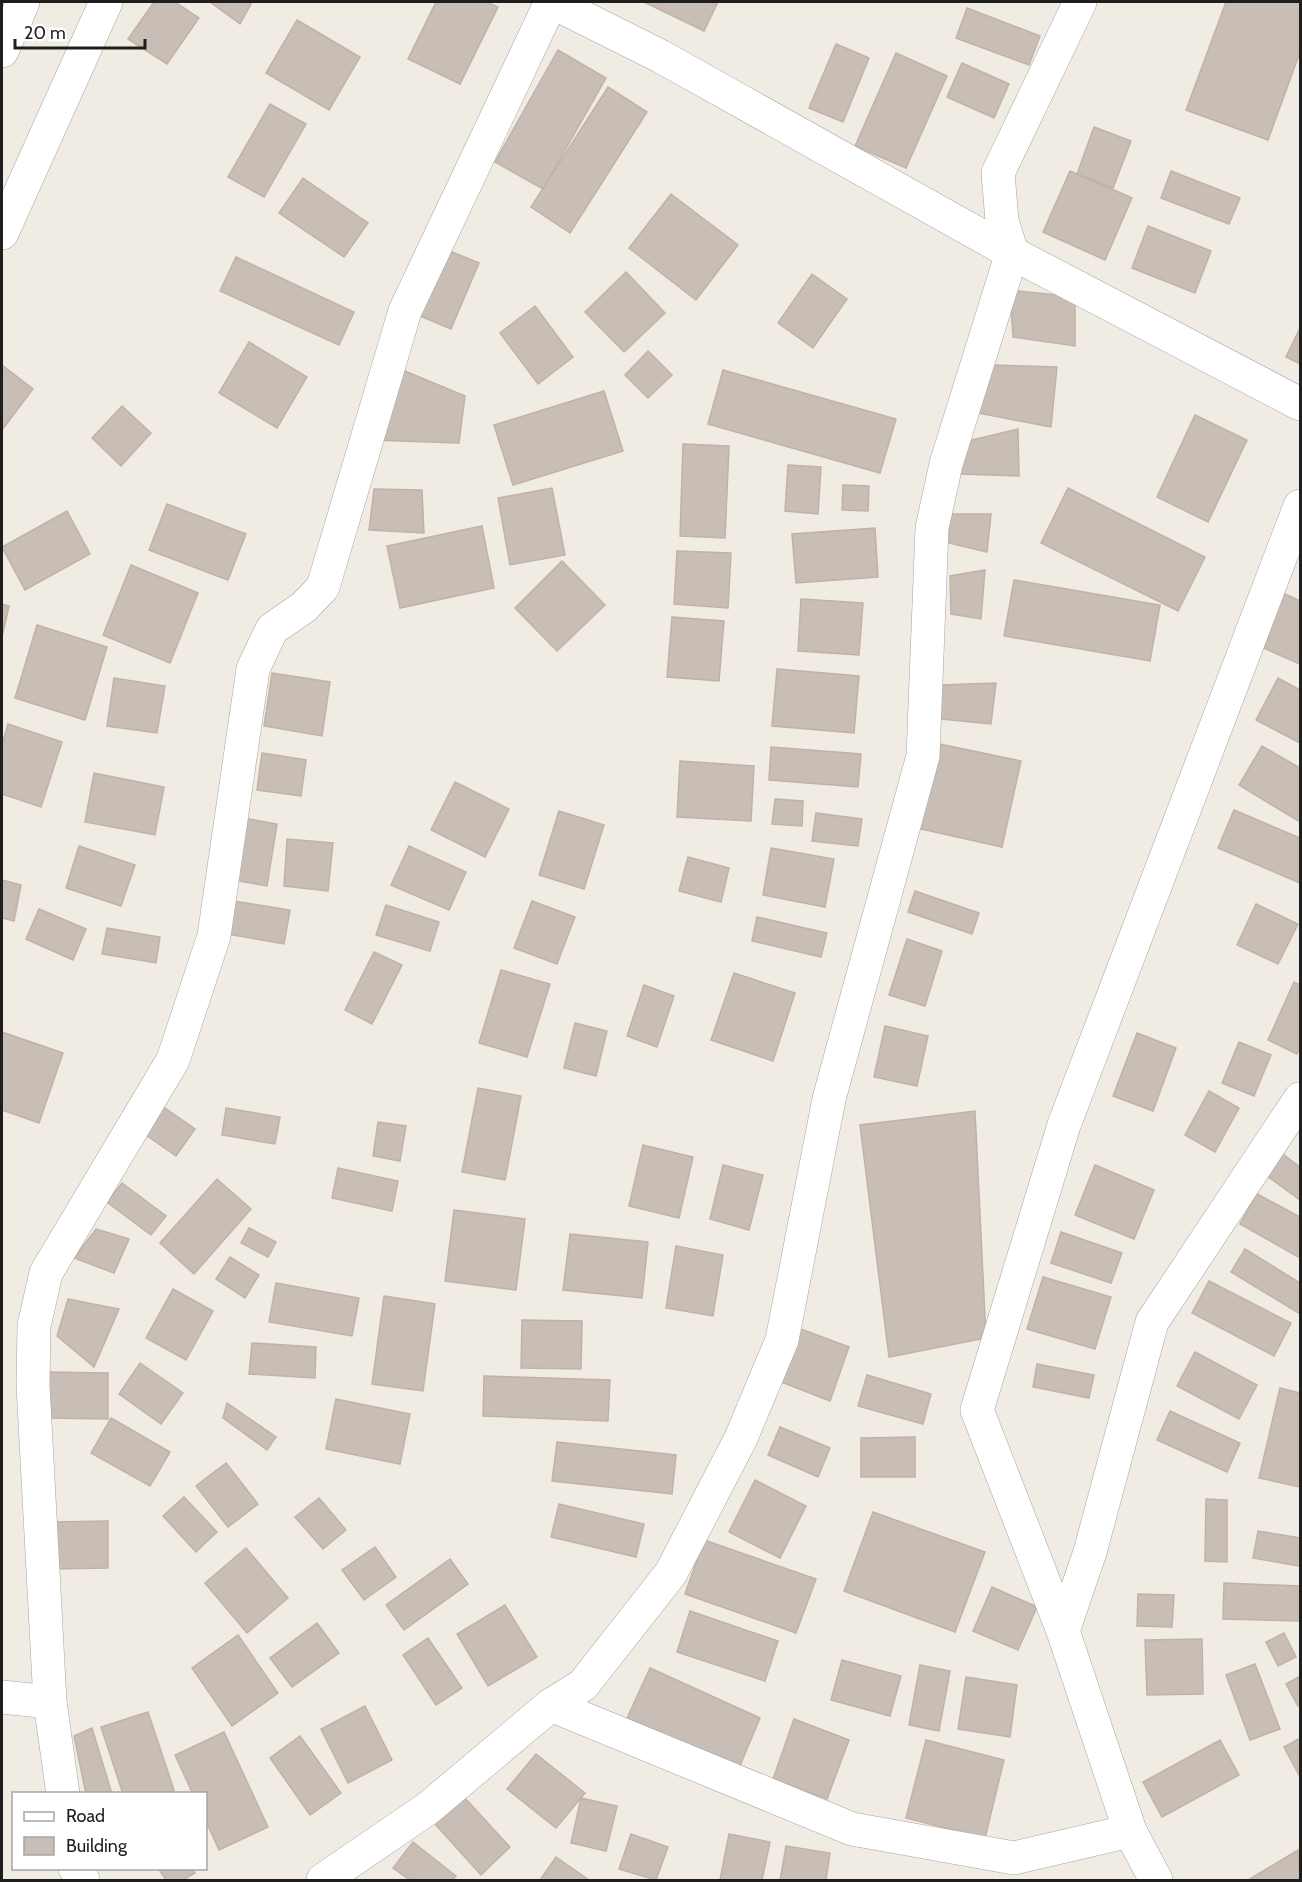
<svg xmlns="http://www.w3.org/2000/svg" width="1302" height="1882" viewBox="0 0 1302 1882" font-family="Cabin,sans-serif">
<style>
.building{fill:#c8beb6;stroke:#c2b2a4;stroke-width:1.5}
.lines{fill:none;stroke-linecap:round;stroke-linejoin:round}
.minor-casing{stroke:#a5a5a5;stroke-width:34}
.minor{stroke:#fff;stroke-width:33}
</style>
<rect width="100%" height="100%" fill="#f0ece3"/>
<!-- building -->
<g class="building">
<path d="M154,2H175L199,18L167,64L128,39Z"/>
<path d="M210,2H252L240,24Z"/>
<path d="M436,2H487L498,7L460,84L408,59Z"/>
<path d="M644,2H718L704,31Z"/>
<path d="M1226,2H1300V52L1268,140L1186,110Z"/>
<path d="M967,8L1040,36L1029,65L956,38Z"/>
<path d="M297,20L360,57L329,110L266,73Z"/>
<path d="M836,44L869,58L843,122L809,108Z"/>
<path d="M558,50L606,78L543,189L495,162Z"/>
<path d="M896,53L947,76L906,168L855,146Z"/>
<path d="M962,63L1009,84L994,118L947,97Z"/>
<path d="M608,87L647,112L570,233L531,207Z"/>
<path d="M270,104L306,124L264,197L228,177Z"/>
<path d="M1094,127L1131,141L1113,188L1077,174Z"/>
<path d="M1070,171L1132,198L1105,260L1043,232Z"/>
<path d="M1171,171L1240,198L1229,224L1161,198Z"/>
<path d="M303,178L368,223L344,257L279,213Z"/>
<path d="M671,194L738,245L696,300L629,248Z"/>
<path d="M1148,226L1211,251L1195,293L1132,268Z"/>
<path d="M440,247L479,263L451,329L413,313Z"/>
<path d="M236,257L354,312L339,345L220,291Z"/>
<path d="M626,272L665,313L624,352L585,312Z"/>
<path d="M812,274L847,299L813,348L778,323Z"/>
<path d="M1010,290L1075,297V346L1013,337Z"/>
<path d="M535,306L573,357L538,384L500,333Z"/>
<path d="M1300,328V364L1286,357Z"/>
<path d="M249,342L307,377L277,428L219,393Z"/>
<path d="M648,351L672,375L648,398L625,375Z"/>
<path d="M2,365L33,389L2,430Z"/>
<path d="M992,365L1057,367L1051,427L978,413Z"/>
<path d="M400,369L465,396L459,443L371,440Z"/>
<path d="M723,370L896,419L880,473L708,424Z"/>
<path d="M604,391L623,451L513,485L494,425Z"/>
<path d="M122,406L151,433L121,466L92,438Z"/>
<path d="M1195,415L1247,440L1208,522L1157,497Z"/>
<path d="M1018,429L1019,476L961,474L963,442Z"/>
<path d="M683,444L729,446L725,538L680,536Z"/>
<path d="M788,465L821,467L818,514L785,511Z"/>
<path d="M843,485L869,486L868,511L842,510Z"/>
<path d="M552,488L565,555L510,565L498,498Z"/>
<path d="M1068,488L1205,557L1178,611L1041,543Z"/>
<path d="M374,489L422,490L424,533L369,530Z"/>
<path d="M167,504L246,534L228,580L149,550Z"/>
<path d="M67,511L90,554L25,590L2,547Z"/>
<path d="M950,514H991L987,552L949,543Z"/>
<path d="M482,526L494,588L400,608L387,546Z"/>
<path d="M875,528L878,577L796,583L792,534Z"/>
<path d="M677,551L731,553L728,608L674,604Z"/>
<path d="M562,561L605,605L557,651L515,608Z"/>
<path d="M131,565L198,593L170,663L103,635Z"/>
<path d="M985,570L981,619L951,614L950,576Z"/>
<path d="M1014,580L1160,605L1150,661L1004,636Z"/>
<path d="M1283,593L1300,601V664L1259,646Z"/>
<path d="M801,599L863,603L859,655L798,651Z"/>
<path d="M2,604L9,606L2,637Z"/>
<path d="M672,617L724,621L719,681L667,677Z"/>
<path d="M37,625L107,647L85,720L15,698Z"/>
<path d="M777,669L859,676L854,733L772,726Z"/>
<path d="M272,673L330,682L322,736L264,726Z"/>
<path d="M114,678L165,686L157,733L107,726Z"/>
<path d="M1278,678L1300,690V743L1256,720Z"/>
<path d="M996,683L991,724L941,719L940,685Z"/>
<path d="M8,724L62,742L41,807L2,794V745Z"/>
<path d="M930,742L1021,761L1002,847L912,827Z"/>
<path d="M1262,746L1300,768V822L1239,785Z"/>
<path d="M771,747L861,754L858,787L769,780Z"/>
<path d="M262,753L306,760L301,796L257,790Z"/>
<path d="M680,761L754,766L751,821L677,817Z"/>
<path d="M94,773L164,787L155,835L85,822Z"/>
<path d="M455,782L509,809L485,857L431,830Z"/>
<path d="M775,799L803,801L802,826L772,824Z"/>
<path d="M1234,810L1300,838V883L1218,848Z"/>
<path d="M559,811L604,825L584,889L539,875Z"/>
<path d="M816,813L862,819L858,846L812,841Z"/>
<path d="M237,817L277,824L267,886L227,879Z"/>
<path d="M287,839L333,843L328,891L284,886Z"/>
<path d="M79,846L135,865L121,906L66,888Z"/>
<path d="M409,846L466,872L449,910L391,885Z"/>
<path d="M771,848L834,859L825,907L763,895Z"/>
<path d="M688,857L729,868L721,902L679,891Z"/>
<path d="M2,880L21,885L14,921L2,918Z"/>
<path d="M915,891L979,913L972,934L908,912Z"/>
<path d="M233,901L290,910L284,944L227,934Z"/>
<path d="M532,901L575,917L557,964L514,948Z"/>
<path d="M1256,904L1298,924L1278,964L1237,945Z"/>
<path d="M386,905L439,922L430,951L376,935Z"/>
<path d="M39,909L86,929L73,960L26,939Z"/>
<path d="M757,917L827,933L821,957L752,941Z"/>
<path d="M107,928L160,937L156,963L102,954Z"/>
<path d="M907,939L942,951L925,1006L889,995Z"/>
<path d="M374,952L402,965L372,1024L345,1010Z"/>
<path d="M501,970L550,984L527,1057L479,1043Z"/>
<path d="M734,973L795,993L773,1061L711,1040Z"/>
<path d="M1294,982L1300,985V1046L1297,1054L1268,1040Z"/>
<path d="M644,985L674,996L657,1047L627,1036Z"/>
<path d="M575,1023L607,1031L596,1076L564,1068Z"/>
<path d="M885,1026L928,1036L917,1086L874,1077Z"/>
<path d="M2,1032L63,1053L39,1123L2,1110Z"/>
<path d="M1137,1033L1176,1048L1153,1111L1113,1096Z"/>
<path d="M1239,1042L1271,1055L1254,1096L1222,1083Z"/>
<path d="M478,1088L521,1096L505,1180L462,1172Z"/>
<path d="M1209,1091L1239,1108L1215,1152L1185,1135Z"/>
<path d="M155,1101L195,1129L176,1156L136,1128Z"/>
<path d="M226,1108L280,1117L275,1144L222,1135Z"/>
<path d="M975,1111L986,1338L889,1357L860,1125Z"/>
<path d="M378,1122L406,1126L400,1161L373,1156Z"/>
<path d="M643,1145L693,1157L679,1218L629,1206Z"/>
<path d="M1283,1154L1300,1167V1200L1267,1176Z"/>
<path d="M723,1165L763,1175L749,1230L710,1219Z"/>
<path d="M1095,1165L1154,1190L1134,1239L1075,1215Z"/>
<path d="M338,1168L398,1181L392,1211L332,1198Z"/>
<path d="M217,1179L251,1209L194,1274L160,1243Z"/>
<path d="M122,1183L166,1216L151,1235L107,1202Z"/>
<path d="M1257,1194L1300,1217V1258L1240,1224Z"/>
<path d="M454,1210L525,1219L516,1290L445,1281Z"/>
<path d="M249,1228L276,1242L268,1257L241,1243Z"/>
<path d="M96,1229L129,1239L114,1273L74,1258Z"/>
<path d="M1061,1232L1122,1253L1111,1283L1051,1263Z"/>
<path d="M570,1234L648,1242L642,1298L563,1290Z"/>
<path d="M676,1246L723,1255L713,1316L666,1308Z"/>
<path d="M1245,1249L1300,1283V1314L1231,1272Z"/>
<path d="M230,1257L259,1275L245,1298L216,1279Z"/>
<path d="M1043,1277L1111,1297L1095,1349L1027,1329Z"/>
<path d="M1209,1281L1291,1323L1274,1356L1192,1313Z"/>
<path d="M276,1283L359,1298L352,1336L269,1322Z"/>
<path d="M173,1289L213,1311L186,1360L146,1338Z"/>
<path d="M384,1296L435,1304L423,1391L372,1384Z"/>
<path d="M68,1299L119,1309L94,1367L57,1336Z"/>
<path d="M522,1320L582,1321L581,1369L521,1368Z"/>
<path d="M798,1328L849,1347L830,1401L779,1381Z"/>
<path d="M252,1343L316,1347L315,1378L249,1374Z"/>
<path d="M1195,1352L1257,1385L1239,1419L1177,1386Z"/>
<path d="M140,1363L183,1393L161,1424L119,1394Z"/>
<path d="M1037,1364L1094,1375L1089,1398L1033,1387Z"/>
<path d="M47,1372L108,1373V1419L47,1418Z"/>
<path d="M867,1375L931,1394L923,1424L858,1406Z"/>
<path d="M484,1376L610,1380L608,1421L483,1416Z"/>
<path d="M1280,1388L1300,1393V1487L1259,1478Z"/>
<path d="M336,1399L410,1414L400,1464L326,1449Z"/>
<path d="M227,1403L276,1437L267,1450L223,1418Z"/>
<path d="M1170,1411L1240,1443L1227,1472L1157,1440Z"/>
<path d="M111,1418L170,1452L150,1486L91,1453Z"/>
<path d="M780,1427L830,1448L818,1477L768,1455Z"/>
<path d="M915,1437V1477H861V1438Z"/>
<path d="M557,1442L676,1455L672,1494L552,1481Z"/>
<path d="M226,1463L258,1504L228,1527L196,1486Z"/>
<path d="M755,1480L806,1506L780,1558L729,1532Z"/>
<path d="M184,1497L217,1532L196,1552L163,1516Z"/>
<path d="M319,1498L346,1530L323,1549L295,1517Z"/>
<path d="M1206,1499L1227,1500V1562L1205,1561Z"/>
<path d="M559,1504L644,1524L636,1557L551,1537Z"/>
<path d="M873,1512L985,1552L955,1632L844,1591Z"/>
<path d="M108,1521V1568L51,1569V1522Z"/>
<path d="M1258,1531L1300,1538V1566L1253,1558Z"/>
<path d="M704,1540L816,1579L796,1633L685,1594Z"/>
<path d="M375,1547L396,1577L364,1600L342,1570Z"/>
<path d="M246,1548L288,1598L247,1633L205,1583Z"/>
<path d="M450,1559L468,1584L404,1630L386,1605Z"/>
<path d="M1224,1583L1300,1586V1621L1223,1619Z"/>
<path d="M992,1587L1037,1607L1018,1650L973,1631Z"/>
<path d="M1138,1594L1174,1595L1172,1627L1137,1626Z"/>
<path d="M505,1605L537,1657L488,1686L457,1634Z"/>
<path d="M690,1611L778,1641L765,1681L677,1652Z"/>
<path d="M317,1623L339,1653L292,1687L270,1658Z"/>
<path d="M1284,1633L1296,1657L1278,1666L1266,1642Z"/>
<path d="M238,1635L278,1693L232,1726L192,1668Z"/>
<path d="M428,1638L462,1688L436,1705L403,1655Z"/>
<path d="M1202,1639L1203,1694L1147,1695L1145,1640Z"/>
<path d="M842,1660L901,1676L890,1716L831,1700Z"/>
<path d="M1255,1664L1280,1729L1250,1740L1226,1675Z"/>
<path d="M920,1665L950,1671L939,1731L909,1725Z"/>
<path d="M650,1668L760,1718L739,1768L627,1718Z"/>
<path d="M1300,1676V1705L1298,1706L1286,1684Z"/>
<path d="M966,1677L1017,1685L1010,1737L958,1729Z"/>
<path d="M365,1706L392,1760L348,1783L321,1729Z"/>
<path d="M148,1712L174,1790L162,1794H123L101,1727Z"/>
<path d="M794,1719L849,1740L827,1799L773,1779Z"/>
<path d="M92,1728L112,1794H86L74,1736Z"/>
<path d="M224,1732L268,1827L219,1850L206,1821V1794H193L175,1755Z"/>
<path d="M300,1736L341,1793L310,1815L270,1758Z"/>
<path d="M1300,1738V1777L1284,1747Z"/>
<path d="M926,1740L1004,1760L985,1838L906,1818Z"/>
<path d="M1220,1740L1239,1775L1162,1817L1143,1782Z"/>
<path d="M536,1754L585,1793L556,1828L507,1789Z"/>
<path d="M464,1797L510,1847L481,1875L435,1824Z"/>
<path d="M581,1798L617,1806L606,1851L571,1843Z"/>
<path d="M631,1834L668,1847L656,1880L619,1869Z"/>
<path d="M729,1834L770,1842L762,1880H720Z"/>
<path d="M413,1842L456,1876L452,1880H410L393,1868Z"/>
<path d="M786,1846L830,1853L826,1880H780Z"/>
<path d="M1298,1850L1300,1880H1248Z"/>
<path d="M556,1857L589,1880H540Z"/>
<path d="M158,1868H193L195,1873L183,1880H166Z"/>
</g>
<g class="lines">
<defs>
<g id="minor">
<path d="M552,2L660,56L1012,253L1300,404"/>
<path d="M2,51L23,2"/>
<path d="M2,233L106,2"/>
<path d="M1063,1631L1090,1552L1152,1322L1300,1099"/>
<path d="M2,1697L50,1702"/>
<path d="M551,1705L852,1829L1014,1858L1130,1831"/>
<path d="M63,1794L50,1702L33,1385L34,1326L46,1273L173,1060L214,936L253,669L272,629L304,607L323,587L405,311L551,2"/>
<path d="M75,1868L83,1880"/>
<path d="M323,1880L427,1809L551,1705L583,1685L671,1573L741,1438L782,1340L829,1099L923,756L932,528L946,464L1012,253L1002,221L998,173L1080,2"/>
<path d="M1156,1880L1130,1831L1063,1631L977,1410L1064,1125L1300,506"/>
</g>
</defs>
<!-- minor casing -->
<use href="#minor" class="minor-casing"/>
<!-- minor -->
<use href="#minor" class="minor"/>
</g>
<!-- border -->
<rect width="1302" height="1882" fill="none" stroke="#1e1e1e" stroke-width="6"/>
<!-- legend -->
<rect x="12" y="1792" width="195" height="78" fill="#ffffff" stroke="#a5a5a5" stroke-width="1.5"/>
<rect x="24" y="1812" width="30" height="9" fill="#ffffff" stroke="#a5a5a5" stroke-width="1.5"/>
<text x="66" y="1822" font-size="18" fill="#1e1e1e">Road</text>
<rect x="24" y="1837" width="30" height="18" fill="#c8beb6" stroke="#a5a5a5" stroke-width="1.5"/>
<text x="66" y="1852" font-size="18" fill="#1e1e1e">Building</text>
<!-- scale -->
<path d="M15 39v9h130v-9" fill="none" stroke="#1e1e1e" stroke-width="3"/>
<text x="24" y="39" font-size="18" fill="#1e1e1e" stroke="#ffffff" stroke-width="4.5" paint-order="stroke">20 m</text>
</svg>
